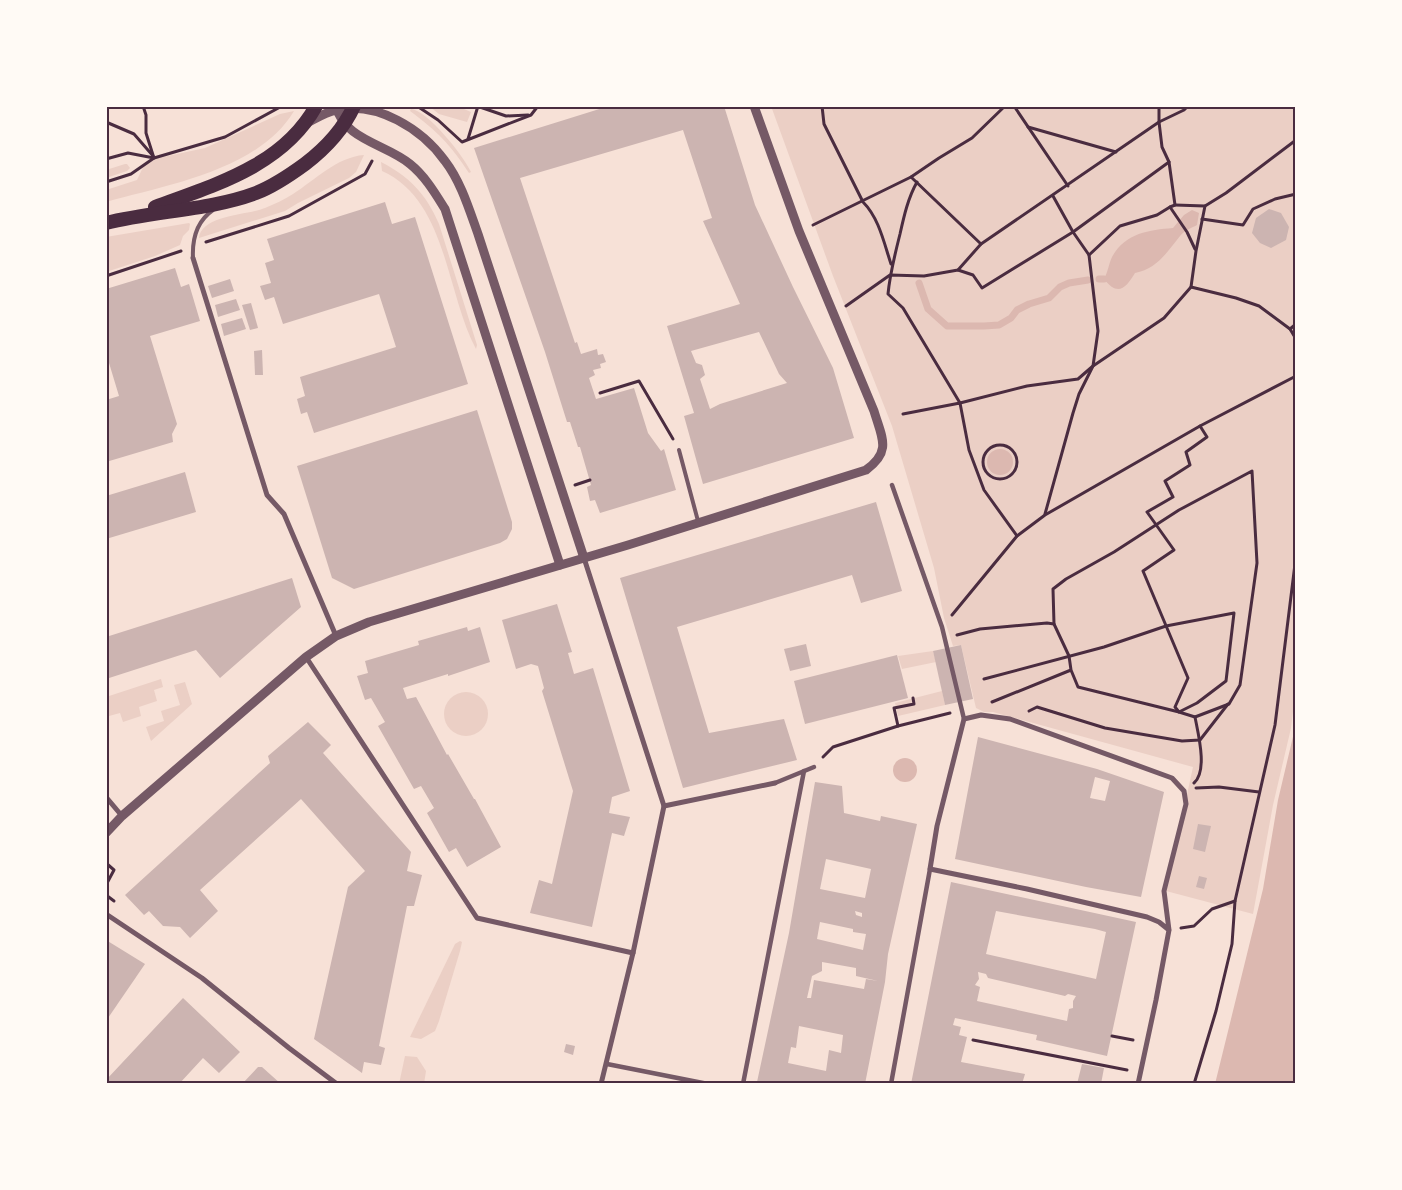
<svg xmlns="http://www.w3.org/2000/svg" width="1402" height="1190" viewBox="0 0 1402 1190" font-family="Helvetica,sans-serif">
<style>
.green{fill:#ebcfc5}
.water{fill:#dcb8b0}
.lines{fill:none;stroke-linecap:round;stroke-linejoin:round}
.stream{stroke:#dcb8b0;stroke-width:7}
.building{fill:#ccb4b1;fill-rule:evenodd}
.path{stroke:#4a2c40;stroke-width:3}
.service{stroke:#755966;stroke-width:4}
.pedestrian{stroke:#755966;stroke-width:4.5}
.minor{stroke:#755966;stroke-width:5}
.tertiary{stroke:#755966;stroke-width:9}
.trunk{stroke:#4a2c40;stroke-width:14}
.neatline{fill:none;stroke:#4a2c40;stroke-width:2}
</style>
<rect width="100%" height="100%" fill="#f7e1d7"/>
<!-- green -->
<g class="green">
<path d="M429,106H457L471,112L467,122L439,114Z"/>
<path d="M771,106H1296V687L1291,728L1273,805L1253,914L1166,891L1193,767L993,712H984L976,708L961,645L953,646L944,618L934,568L892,426L833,276Z"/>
<path d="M411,109C428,111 463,155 471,172L469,173C450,144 438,132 410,111Z"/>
<path d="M294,111C259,170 167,185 106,202V190L137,180L145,163L149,160L205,148L280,114Z"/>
<path d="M364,155L356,172L349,178L298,203L285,211L199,238C201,215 248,215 265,208C275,204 285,199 293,194C315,180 337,157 364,155Z"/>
<path d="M381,162C410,177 426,194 439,224L477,345L476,349C446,293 447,200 382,171Z"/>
<path d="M125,164H127L130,168L127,171L106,178V170Z"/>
<path d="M189,223L190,224L189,230L183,236L180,245L155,256L106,272V237Z"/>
<path d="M933,651L936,662L902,669L898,656Z"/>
<path d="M161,679L163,687L154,690L157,701L139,707L141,716L123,722L120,713L109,716L106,707V697Z"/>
<path d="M185,682L192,704L151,741L146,727L164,721L161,711L180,705L174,685Z"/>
<path d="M942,691L945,705L898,716L895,703Z"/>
<circle cx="466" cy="714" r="22"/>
<path d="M460,941L462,942L460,951L439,1021L435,1031L421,1039L410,1037L455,944Z"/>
<path d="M405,1056L417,1057L426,1071L424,1084H399Z"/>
</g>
<!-- water -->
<g class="water">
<path d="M1192,210L1199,213L1197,225C1191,228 1184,231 1180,236C1167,252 1157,269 1135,273C1126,288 1118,297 1104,279C1108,272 1109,263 1112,257C1125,233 1149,230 1173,228L1184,215Z"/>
<circle cx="1000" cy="462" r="13"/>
<path d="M1296,724V1084H1215L1263,889L1278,800Z"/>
<circle cx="905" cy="770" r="12"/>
</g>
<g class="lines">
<!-- stream -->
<g class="stream">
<path d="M1099,279H1104"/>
<path d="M919,283L928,309L947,326H984L999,325L1011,318L1017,310L1029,304L1049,298L1060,287L1069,283L1088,280"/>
</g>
</g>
<!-- building -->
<g class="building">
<path d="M609,106H724L755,205L793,287L833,368L854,438L703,484L684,416L694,413L667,326L740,304L703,221L712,218L683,130L520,178L575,343L577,342L581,354L597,349L598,355L603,354L606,362L600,364L601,368L593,370L595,375L589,378L596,399L634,388L648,433L661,451L664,449L676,490L600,513L595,500L590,501L587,487L591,485L580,447H578L570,422H567L545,352L474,148ZM759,332L779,374L787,383L720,404L710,409L700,379L705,375L702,365L696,363L691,351Z"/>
<path d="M385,202L392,224L415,217L468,384L314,433L307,412L301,414L297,399L305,396L300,377L396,347L379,294L283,324L274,297L265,300L260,286L271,283L265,263L274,260L267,239Z"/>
<path d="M1269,209L1281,213L1289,227L1286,240L1271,248L1260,243L1252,233L1256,218Z"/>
<path d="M175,268L181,287L189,284L200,321L150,336L177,424L172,434L173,442L106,462V400L119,396L106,353V289Z"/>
<path d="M230,279L234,291L212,298L208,286Z"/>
<path d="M236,299L240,310L218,317L215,305Z"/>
<path d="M251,303L258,328L250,330L242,305Z"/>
<path d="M242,318L246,329L224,336L221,324Z"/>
<path d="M262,350L263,375H255L254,351Z"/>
<path d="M477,410L512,522V529L507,539L500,543L354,589L332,578L297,466Z"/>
<path d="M185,472L196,512L106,539V496Z"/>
<path d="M876,502L902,591L861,603L852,575L677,627L709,733L784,719L797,760L683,788L620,578Z"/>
<path d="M292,578L301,607L220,678L196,650L106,679V637Z"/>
<path d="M557,604L572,652L568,653L574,674L593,668L630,791L612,797L609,813L630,817L624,836L612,833L592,927L530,913L539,880L552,884L573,791L542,691L544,688L538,666L531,664L516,669L502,620Z"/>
<path d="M467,627L468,631L480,627L490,662L448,676V674L403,688L407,699L416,697L447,755L448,754L474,799H475L501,847L467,867L456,848L449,852L427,813L434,808L421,786L414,789L378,726L385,722L371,698L365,700L357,676L368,673L365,661L419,645L418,641Z"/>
<path d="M806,644L811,666L790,671L784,649Z"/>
<path d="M961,645L973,699L945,705L933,651Z"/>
<path d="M897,655L908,698L805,724L794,681Z"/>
<path d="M308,722L331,745L323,753L411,852L407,871L422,875L414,906H407L379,1046L385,1048L381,1065L364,1062L362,1073L314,1039L348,887L365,871L301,799L200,890L218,911L190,938L180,927L163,926L149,911L144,915L125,895L270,763L268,756Z"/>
<path d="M978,737L1097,769L1164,792L1141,897L1086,887L955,859ZM1095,777L1110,781L1105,801L1090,798Z"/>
<path d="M815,782L842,786L844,813L880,821L881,816L917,824L888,954L885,982L865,1084H764L757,1082L789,933ZM826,859L871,869L865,898L820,889ZM855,911L862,913V917L856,915ZM820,922L853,929V932L866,934L863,950L817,939ZM822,962L856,968V976L878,981L866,979L864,989L814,980L811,998H807L812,976L822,971ZM799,1026L843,1035L841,1053L829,1050L826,1071L788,1063L791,1047L796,1048Z"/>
<path d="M1198,824L1211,826L1205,852L1193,849Z"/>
<path d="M1199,876L1207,878L1204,889L1196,887Z"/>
<path d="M951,882L1136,922L1107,1056L1036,1040L1037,1035L955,1018L953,1025L961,1027L959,1035L967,1037L961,1062L1025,1074L1022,1084H911ZM996,911L1095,929L1106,932L1096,979L986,954ZM978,972L986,974L988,978L1065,996L1068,994L1076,996L1073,1001V1008L1069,1009L1067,1021L977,1001L980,987L975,985L979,979Z"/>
<path d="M106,940L145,964L108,1018L106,1017Z"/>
<path d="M183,998L240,1052L219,1073L203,1058L179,1084H106V1080Z"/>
<path d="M566,1044L575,1046L573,1055L564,1052Z"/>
<path d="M1082,1064L1104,1068L1101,1084H1077Z"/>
<path d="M258,1067H262L281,1084H242Z"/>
</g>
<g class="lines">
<!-- path -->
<g class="path">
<path d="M143,106L146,115V133L153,155"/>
<path d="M417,106L438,120L462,142L531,115L538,106"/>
<path d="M477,106L506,116L528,115"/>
<path d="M822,106L824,124L863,202C879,218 884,243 891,264"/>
<path d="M1014,106L1068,186"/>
<path d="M1159,106V122L1162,147L1169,162L1175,205L1170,207"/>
<path d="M106,122L134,134L154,157"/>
<path d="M1028,127L1116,152"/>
<path d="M468,139L478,106"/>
<path d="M106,159L128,153L154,158L225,137L282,106"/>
<path d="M911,177L981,244"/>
<path d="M106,182L131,174L154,158"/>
<path d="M917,182C908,198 904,216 900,234C895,254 890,273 888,294L903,308L960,403L1027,386L1078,379L1093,366L1164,318L1191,287L1196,251L1205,206L1226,193L1296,140"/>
<path d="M1053,196L1073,232L1089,255"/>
<path d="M1175,205L1205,206"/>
<path d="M1202,219L1243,225L1253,209L1275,199L1296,194"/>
<path d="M813,225L911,177L939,158L972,138L1005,106"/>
<path d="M206,242L289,216L365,174L372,161"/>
<path d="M958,270L973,275L982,288L1073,232L1169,162"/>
<path d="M106,276L181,251"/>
<path d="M1191,287L1236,298L1259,306L1290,329L1296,339"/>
<path d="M846,306L890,275L924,276L958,270L981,244L1159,122L1184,110L1188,106"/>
<path d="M1290,329L1296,324"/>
<path d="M600,393L639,381L673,439"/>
<path d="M903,414L960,403L969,450L984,490L1017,536"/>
<circle cx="1000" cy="462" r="17"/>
<path d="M575,485L590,480"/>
<path d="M1045,514L1073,413L1079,394L1093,366L1098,331L1089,255L1120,226L1157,215L1170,207L1187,232L1195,249"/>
<path d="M952,615L1017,536L1045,515L1200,426L1296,376"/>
<path d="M957,635L980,629L1047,623L1054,624"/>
<path d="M984,679L1104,647L1166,626L1234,613L1226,681L1197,703L1179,712L1175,707L1188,678L1143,571L1174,550L1147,512L1173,497L1165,481L1190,465L1186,452L1207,437L1200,426"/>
<path d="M992,702L1071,670L1069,656L1054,624L1053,589L1066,579L1114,552L1179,510L1252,471L1257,563L1240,685L1229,704L1195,717L1179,712L1078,687L1071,670"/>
<path d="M1029,711L1037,707L1105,728L1182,741L1200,740L1228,704"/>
<path d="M898,726L894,708L914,704L913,698"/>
<path d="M823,757L833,747L898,726L950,713"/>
<path d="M1194,783C1208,771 1198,733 1195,717"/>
<path d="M1196,788L1219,787L1259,792"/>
<path d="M106,863L114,870L106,885"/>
<path d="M106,895L114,901"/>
<path d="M1181,928L1194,926L1212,909L1235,901"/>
<path d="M1112,1036L1133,1040"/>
<path d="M973,1040L1127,1070"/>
<path d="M1194,1084L1216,1011L1232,944L1235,901L1275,725L1296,556"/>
</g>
<!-- service -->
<g class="service">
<path d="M193,258C192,238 197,221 213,210"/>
<path d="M679,450L698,521"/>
</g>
<!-- pedestrian -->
<g class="pedestrian">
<path d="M892,485L942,627L964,719"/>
<path d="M775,783L814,767"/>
<path d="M607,1064L708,1084"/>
<path d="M743,1084L804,771"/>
<path d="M891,1084L930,869"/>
</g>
<!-- minor -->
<g class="minor">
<path d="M193,258L267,495L284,514L336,636"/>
<path d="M584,558L664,806L633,953L601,1084"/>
<path d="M306,657L477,918L633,953"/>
<path d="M106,797L122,816"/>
<path d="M664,806L775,783"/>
<path d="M106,914L202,978L289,1048L337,1084"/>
<path d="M1138,1084L1156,1000L1169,930L1164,891L1186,804L1184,791L1172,778L1010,719L981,715L964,719L937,826L930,869L1027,889L1147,917L1159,922L1169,930"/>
</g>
<!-- tertiary -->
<g class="tertiary">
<path d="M336,106C344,140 386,144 410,164C425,176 435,193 445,209L560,565"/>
<path d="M305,124C315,119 325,112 337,110C377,101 422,129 445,161C461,182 469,209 478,234L584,558"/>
<path d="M106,833L122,816L306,657L336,636L369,622L628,545L866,470C892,451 882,438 874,411L799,231L754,106"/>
</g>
<!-- trunk -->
<g class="trunk">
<path d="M155,207C214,185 283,166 316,106"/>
<path d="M106,223C154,211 211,210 256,193C274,186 290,175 305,164C326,148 343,130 354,106"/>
</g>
</g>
<!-- border -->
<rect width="1402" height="1190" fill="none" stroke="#fffaf5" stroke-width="215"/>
<rect x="108" y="108" width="1186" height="974" class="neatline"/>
</svg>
